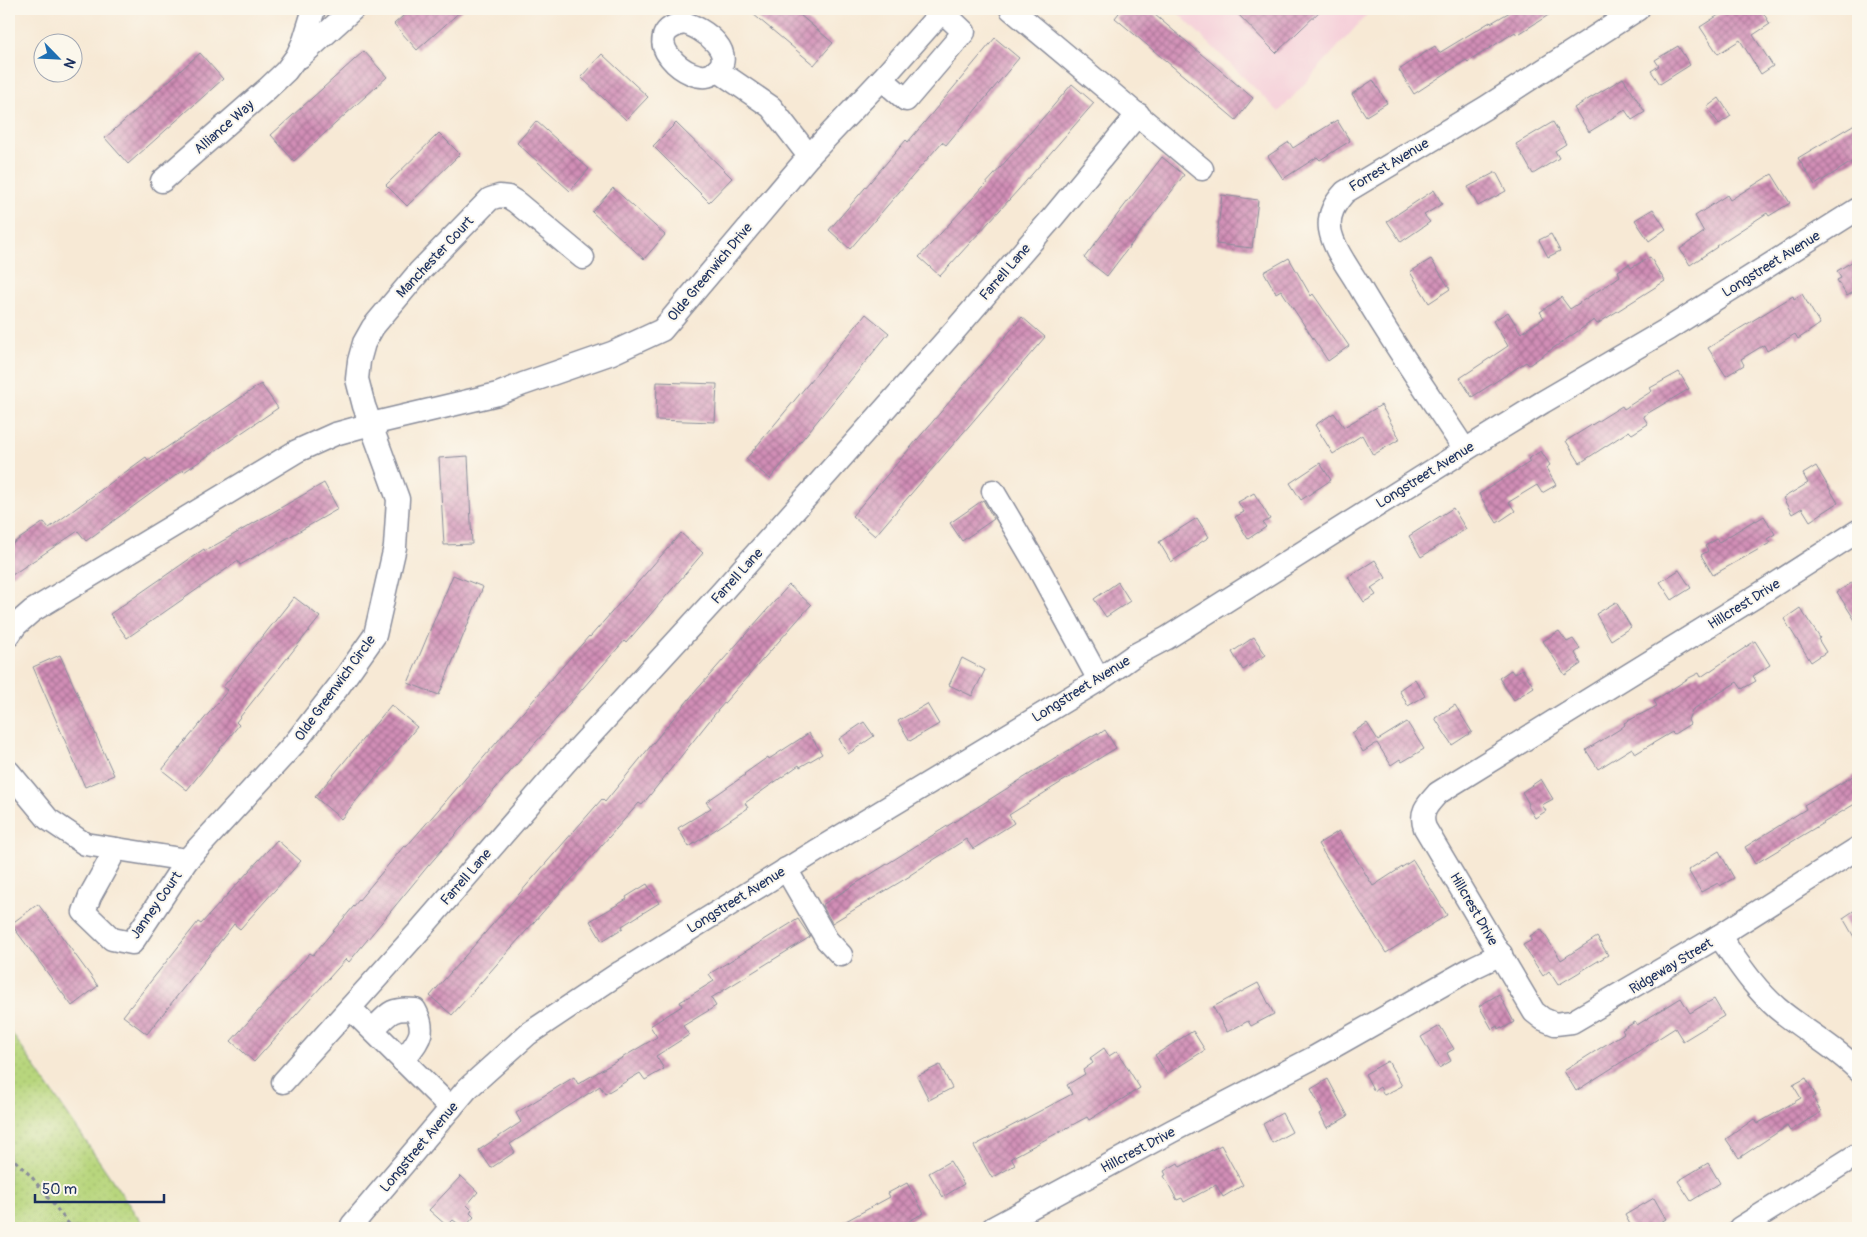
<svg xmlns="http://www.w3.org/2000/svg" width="1867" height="1237" viewBox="0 0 1867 1237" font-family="Pangolin,sans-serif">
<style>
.built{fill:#f5cfd9}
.park{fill:url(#park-dots);stroke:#6a826e}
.building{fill:url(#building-cross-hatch)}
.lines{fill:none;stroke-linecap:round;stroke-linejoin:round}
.minor-casing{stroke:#898c9a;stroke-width:25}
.path{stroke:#898c9a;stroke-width:3;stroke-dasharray:4 4;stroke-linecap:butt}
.minor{stroke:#fff;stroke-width:22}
.labels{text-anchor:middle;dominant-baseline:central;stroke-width:4;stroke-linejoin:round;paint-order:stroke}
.street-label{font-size:14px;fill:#1b2f5e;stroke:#fbf7ec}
</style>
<defs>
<pattern id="park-dots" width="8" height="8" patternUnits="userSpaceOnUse" patternTransform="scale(1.25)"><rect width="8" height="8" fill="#b8d67d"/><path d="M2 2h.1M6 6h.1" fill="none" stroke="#9eb86e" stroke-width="1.8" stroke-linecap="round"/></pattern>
<pattern id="building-cross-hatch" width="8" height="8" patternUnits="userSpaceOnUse" patternTransform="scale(1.25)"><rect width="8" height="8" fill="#d18eb6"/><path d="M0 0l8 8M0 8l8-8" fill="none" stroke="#a97497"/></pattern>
</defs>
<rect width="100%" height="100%" fill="#fbf7ec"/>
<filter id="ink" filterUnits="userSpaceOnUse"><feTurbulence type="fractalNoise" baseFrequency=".02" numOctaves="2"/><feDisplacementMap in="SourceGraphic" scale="10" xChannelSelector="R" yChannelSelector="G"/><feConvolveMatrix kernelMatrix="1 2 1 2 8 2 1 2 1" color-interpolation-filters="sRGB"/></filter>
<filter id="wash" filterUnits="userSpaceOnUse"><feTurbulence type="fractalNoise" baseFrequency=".0096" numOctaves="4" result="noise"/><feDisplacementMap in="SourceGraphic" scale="20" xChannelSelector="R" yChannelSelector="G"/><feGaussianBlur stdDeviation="1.12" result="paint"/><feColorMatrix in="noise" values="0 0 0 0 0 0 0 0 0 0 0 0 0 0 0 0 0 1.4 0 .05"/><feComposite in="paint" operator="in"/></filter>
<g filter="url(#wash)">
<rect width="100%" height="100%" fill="#f7e9d5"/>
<!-- built -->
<path class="built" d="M1174,9H1372L1279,112Z"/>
<!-- park -->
<path class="park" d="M9,1029L145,1228H9Z"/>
<g id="blocks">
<!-- building -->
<g class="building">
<path d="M411,9H463L417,50L394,24Z"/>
<path d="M747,9H793L833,43L814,65Z"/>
<path d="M1122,9H1148L1253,98L1236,120L1115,18Z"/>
<path d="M1233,9H1322L1276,53Z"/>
<path d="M1515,9H1558L1517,35L1515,32L1468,62L1466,60L1414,94L1399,70L1435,46L1439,53L1490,22L1491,23Z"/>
<path d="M1728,9H1761L1770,24L1753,35L1773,66L1761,74L1740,40L1718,54L1700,27Z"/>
<path d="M995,38L1019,58L946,145L942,142L850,249L829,230L906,140L908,142Z"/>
<path d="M1678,46L1690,65L1660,84L1651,71L1659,66L1655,60Z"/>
<path d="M364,51L387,77L294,161L271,135Z"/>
<path d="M200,53L223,79L128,164L105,138Z"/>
<path d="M602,54L648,97L626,120L581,77Z"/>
<path d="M1623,78L1645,112L1632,120L1625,110L1589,132L1574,108Z"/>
<path d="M1373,80L1387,103L1366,116L1352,94Z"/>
<path d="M1072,84L1094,103L1019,189L940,276L919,257L994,175Z"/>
<path d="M1719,98L1731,116L1719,124L1707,107Z"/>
<path d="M1337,120L1350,141L1320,160L1317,157L1283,179L1268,156L1289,142L1293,148Z"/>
<path d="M536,121L589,169L570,191L517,143Z"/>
<path d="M1553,122L1566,144L1555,151L1559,158L1533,174L1516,144Z"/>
<path d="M1858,122V158L1815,185L1798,158Z"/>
<path d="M676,123L732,178L709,202L653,146Z"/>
<path d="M439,133L460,154L407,206L386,185Z"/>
<path d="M1162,157L1184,175L1107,276L1084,258Z"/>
<path d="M1496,172L1506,191L1478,206L1468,187Z"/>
<path d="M1772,174L1790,203L1769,216L1767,213L1716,246L1717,247L1690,265L1680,249L1704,232L1695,216L1727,195L1730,200Z"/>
<path d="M613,188L665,235L644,259L592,212Z"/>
<path d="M1434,190L1442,204L1424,215L1430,222L1401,242L1387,221Z"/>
<path d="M1222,195L1258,200L1252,248L1216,244Z"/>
<path d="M1653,209L1666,229L1649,241L1635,220Z"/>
<path d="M1551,234L1560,251L1548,257L1539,240Z"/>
<path d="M1650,257L1665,281L1597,324L1594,320L1529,365L1526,362L1472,397L1460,378L1508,346L1493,321L1508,312L1521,333L1544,318L1540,312L1561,297L1570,309L1613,281L1620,276L1618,271L1629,264L1631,268Z"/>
<path d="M1289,258L1311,296L1313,294L1349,346L1328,361L1281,290L1276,293L1264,272Z"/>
<path d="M1858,258V289L1847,296L1837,280L1841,278L1837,271Z"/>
<path d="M1431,259L1450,289L1429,303L1410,272Z"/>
<path d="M1802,294L1820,324L1798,339L1795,334L1767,351L1764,345L1741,359L1744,365L1726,376L1708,348L1793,296L1794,299Z"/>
<path d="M866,314L889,333L770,479L746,459Z"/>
<path d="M1022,317L1045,337L875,536L852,516Z"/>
<path d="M1679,372L1689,389L1643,416L1648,424L1632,434L1629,431L1580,463L1566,441L1622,406L1624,409L1652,391L1650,388Z"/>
<path d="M657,382L717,384L715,422L656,420Z"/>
<path d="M261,384L278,408L184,472L183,470L86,541L78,531L9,577V546L44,522L49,528L146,457L148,460Z"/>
<path d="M1381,405L1400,439L1373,455L1362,435L1333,454L1315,425L1334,413L1344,427Z"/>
<path d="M1541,451L1550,465L1546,468L1556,485L1542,493L1537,485L1509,502L1515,511L1497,523L1479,494L1530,462L1528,459Z"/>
<path d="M468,456L472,544L444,545L439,458Z"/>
<path d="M1320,463L1331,480L1301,500L1290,483Z"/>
<path d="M1816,466L1838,503L1810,521L1802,508L1792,514L1783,498L1808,483L1803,474Z"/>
<path d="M324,483L338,509L240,565L238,561L127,638L110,614L204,549L205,551Z"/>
<path d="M1254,493L1270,519L1263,523L1266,527L1248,539L1235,517L1244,512L1238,502Z"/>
<path d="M983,500L994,519L962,541L950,523Z"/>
<path d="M1453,508L1466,529L1421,557L1409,536Z"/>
<path d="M1764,516L1775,534L1767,539L1770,543L1713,575L1701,555L1708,551L1705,546L1717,539L1719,542L1755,520L1756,521Z"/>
<path d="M1197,518L1209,537L1171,562L1159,542Z"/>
<path d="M681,533L703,553L626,643L624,641L428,866L349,962L346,959L254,1062L231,1041L310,953L313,955L404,846L406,847L589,636L590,637Z"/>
<path d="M1375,560L1386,578L1371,588L1376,595L1364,602L1348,577Z"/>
<path d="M1679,570L1691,588L1672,600L1660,582Z"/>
<path d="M453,575L483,587L439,695L408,683Z"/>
<path d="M1858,579V625L1837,592Z"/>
<path d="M1118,582L1130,601L1106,617L1094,599Z"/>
<path d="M789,585L811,605L718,710L642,805L639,803L452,1015L430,996L602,799L605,802L694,693Z"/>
<path d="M294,597L320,617L236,722L239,725L187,790L162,770L228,690L223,687Z"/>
<path d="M1616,602L1631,627L1611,640L1596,614Z"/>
<path d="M1800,608L1820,638L1818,639L1826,652L1811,662L1784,619Z"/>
<path d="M1559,631L1567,642L1573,639L1580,649L1575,653L1581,664L1565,675L1543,641Z"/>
<path d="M1254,637L1266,655L1243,670L1232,652Z"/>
<path d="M1755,641L1770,665L1753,676L1756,681L1742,689L1737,682L1692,710L1688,720L1690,724L1674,734L1672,732L1635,754L1632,748L1598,769L1586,750L1620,729L1625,725L1624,723L1657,706L1654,701L1689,678L1699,673L1701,677Z"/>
<path d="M60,655L114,775L85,787L33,667Z"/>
<path d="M962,658L985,670L972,696L949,685Z"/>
<path d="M1522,669L1534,687L1514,700L1499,678L1511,670L1514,674Z"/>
<path d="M1415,679L1425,696L1408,706L1399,690Z"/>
<path d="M927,704L939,724L910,741L898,721Z"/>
<path d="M391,705L417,727L341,819L315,797Z"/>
<path d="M1455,705L1472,732L1452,745L1435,718Z"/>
<path d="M864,722L874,736L848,754L839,739Z"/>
<path d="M1407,722L1424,749L1402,762L1400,759L1391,765L1377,743L1363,752L1352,733L1367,723L1378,740Z"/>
<path d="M1105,730L1116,748L1009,815L1014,823L973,849L966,839L910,875V876L832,923L822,905L1030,774L1097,733L1098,735Z"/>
<path d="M809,733L822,754L800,767L799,765L745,803L748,808L689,847L678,828L711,808L706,802L745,775L744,774L768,757L769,759Z"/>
<path d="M1858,773V802L1755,864L1745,847L1806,809L1804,805Z"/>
<path d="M1541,779L1553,799L1542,805L1546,811L1535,818L1527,805L1529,804L1522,792Z"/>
<path d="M1339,831L1373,886L1413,860L1447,915L1386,953L1318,844Z"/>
<path d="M277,840L301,861L240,929L234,924L147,1034L123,1016L198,922L201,924Z"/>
<path d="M1719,851L1734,878L1720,886L1718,883L1701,892L1688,870Z"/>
<path d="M647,884L659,903L622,926L623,928L602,941L590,921L627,899L626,897Z"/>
<path d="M38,904L98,986L72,1006L11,924Z"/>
<path d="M1858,908V944L1843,918Z"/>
<path d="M798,919L810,937L711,998L716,1006L683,1026L689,1035L656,1056L664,1069L645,1080L640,1073L605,1094L600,1086L510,1144L515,1152L491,1168L479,1150L521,1122L516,1113L574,1077L578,1084L657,1037L650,1026L682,1006L680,1002L714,981L709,974Z"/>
<path d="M1541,929L1561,960L1597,937L1608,955L1558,985L1549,971L1543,976L1523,945L1532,940L1530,936Z"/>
<path d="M1258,983L1274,1014L1251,1026L1248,1021L1227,1032L1213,1007Z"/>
<path d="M1499,994L1514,1022L1502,1029L1501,1027L1498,1029L1497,1026L1492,1029L1479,1006Z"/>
<path d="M1681,998L1690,1013L1714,999L1724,1016L1683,1041L1675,1028L1576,1091L1564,1071L1624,1033L1622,1030L1635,1022L1637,1025Z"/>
<path d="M1440,1026L1454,1049L1447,1053L1451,1061L1439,1068L1421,1037Z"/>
<path d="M1193,1031L1205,1050L1167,1074L1155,1055Z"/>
<path d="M1104,1048L1109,1056L1117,1051L1140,1088L1089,1120L1087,1117L1011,1158L1015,1165L992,1178L974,1146L1072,1094L1067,1085L1085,1074L1083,1070L1093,1063L1090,1058Z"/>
<path d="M1388,1061L1402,1086L1384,1095L1380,1087L1374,1091L1365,1074Z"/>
<path d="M940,1065L952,1088L929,1100L917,1076Z"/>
<path d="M1806,1078L1816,1096L1813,1098L1821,1112L1790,1131L1787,1126L1739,1158L1726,1139L1754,1119L1757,1124L1801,1098L1793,1085Z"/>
<path d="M1328,1079L1348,1116L1327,1128L1320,1114L1323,1112L1311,1089Z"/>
<path d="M1282,1113L1292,1132L1272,1143L1263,1124Z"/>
<path d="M1221,1145L1243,1185L1223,1197L1216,1185L1184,1202L1182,1198L1177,1200L1164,1176L1166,1175L1164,1171L1178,1163L1180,1167Z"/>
<path d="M950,1161L964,1184L943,1197L929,1173Z"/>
<path d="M1708,1163L1720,1183L1691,1201L1678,1181Z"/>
<path d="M461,1176L478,1192L467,1205L472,1210L470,1213L474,1217L464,1228L453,1220L447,1226L429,1210Z"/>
<path d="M907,1183L924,1213L896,1228H833L890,1197L888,1193Z"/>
<path d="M1654,1198L1666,1219L1651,1228H1632L1625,1215Z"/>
</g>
</g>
</g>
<g filter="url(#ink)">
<use href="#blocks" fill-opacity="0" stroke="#898c9a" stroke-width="1"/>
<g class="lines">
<defs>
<g id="minor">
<path d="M1011,9L1202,169"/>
<path d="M683,23C702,26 742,56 712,74C689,87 634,35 683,23Z"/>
<path d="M300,57L353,9"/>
<path d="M717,70L771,107L809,156"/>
<path d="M882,79L906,100L964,32L942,11"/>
<path d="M162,181L267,89L286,71L297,56L304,41L314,9"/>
<path d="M1465,450C1429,395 1391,341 1358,284C1348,267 1333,248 1330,229C1328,214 1335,203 1345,192L1485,108L1638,9"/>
<path d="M993,491L1040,571L1099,680"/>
<path d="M1858,531L1763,592L1438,793C1428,804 1419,812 1425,828L1534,1012L1543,1019L1555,1024L1572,1022L1719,936L1858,848"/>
<path d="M9,635L16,625L32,611L297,451L335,434L371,424L498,394L523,384L612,353L662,330L809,156L882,79L944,9"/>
<path d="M9,772L48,819L85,844L187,860L294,744L339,686L375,635L395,547L398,499L364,406L357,379L359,361L364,343L373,327L419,272L490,199L499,196L508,197L516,202L583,258"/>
<path d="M116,849L90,896L84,912L112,939L132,943L187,860"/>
<path d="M786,869L827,940L841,955"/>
<path d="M1719,936C1737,961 1753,987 1777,1008C1803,1030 1834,1046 1858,1070"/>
<path d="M350,1008L451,1108"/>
<path d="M373,1030C388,1014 391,1007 415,1010C428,1034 417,1041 403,1061"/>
<path d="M283,1082L420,930L565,763L721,593L956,329L1053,217L1138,114"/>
<path d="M352,1225L467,1089L528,1034L621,972L821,848L1099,680L1133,656L1167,638L1465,450L1543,402L1668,329L1858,209"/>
<path d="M993,1228L1172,1131L1315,1057L1474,967L1501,954"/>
<path d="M1740,1228L1858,1154"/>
</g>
</defs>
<!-- minor casing -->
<use href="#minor" class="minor-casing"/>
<!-- path -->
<path class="path" d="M9,1155L31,1176L72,1228"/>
<!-- minor -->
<use href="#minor" class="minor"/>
</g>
</g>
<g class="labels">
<!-- street labels -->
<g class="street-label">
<text transform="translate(224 127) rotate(-41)">Alliance Way</text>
<text transform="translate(1389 165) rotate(-31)">Forrest Avenue</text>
<text transform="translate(435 257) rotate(-47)">Manchester Court</text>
<text transform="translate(1771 264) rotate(-32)">Longstreet Avenue</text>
<text transform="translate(710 272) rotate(-50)">Olde Greenwich Drive</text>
<text transform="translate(1005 272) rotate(-49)">Farrell Lane</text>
<text transform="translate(1425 475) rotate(-32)">Longstreet Avenue</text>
<text transform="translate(737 576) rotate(-48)">Farrell Lane</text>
<text transform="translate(1744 604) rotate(-32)">Hillcrest Drive</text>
<text transform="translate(335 688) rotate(-54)">Olde Greenwich Circle</text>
<text transform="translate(1081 689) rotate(-32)">Longstreet Avenue</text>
<text transform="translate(466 877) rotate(-49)">Farrell Lane</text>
<text transform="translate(736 900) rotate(-32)">Longstreet Avenue</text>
<text transform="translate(156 905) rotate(-55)">Janney Court</text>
<text transform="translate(1474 909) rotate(60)">Hillcrest Drive</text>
<text transform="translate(1671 966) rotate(-31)">Ridgeway Street</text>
<text transform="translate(419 1147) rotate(-50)">Longstreet Avenue</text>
<text transform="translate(1138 1150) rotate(-28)">Hillcrest Drive</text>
</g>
</g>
<!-- margin -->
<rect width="1867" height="1237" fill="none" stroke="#fbf7ec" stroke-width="30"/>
<!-- north arrow -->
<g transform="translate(58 58) rotate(114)"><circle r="24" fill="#fbf7ec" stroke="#a1a7b3"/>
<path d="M0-4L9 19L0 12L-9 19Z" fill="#1f6fb2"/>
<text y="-8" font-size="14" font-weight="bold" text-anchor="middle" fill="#1b2f5e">N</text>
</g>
<!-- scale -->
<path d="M35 1194v8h129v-8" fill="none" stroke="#1b2f5e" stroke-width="2.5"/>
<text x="42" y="1194" font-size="15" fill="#1b2f5e" stroke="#fbf7ec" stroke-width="4" paint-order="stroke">50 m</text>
</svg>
